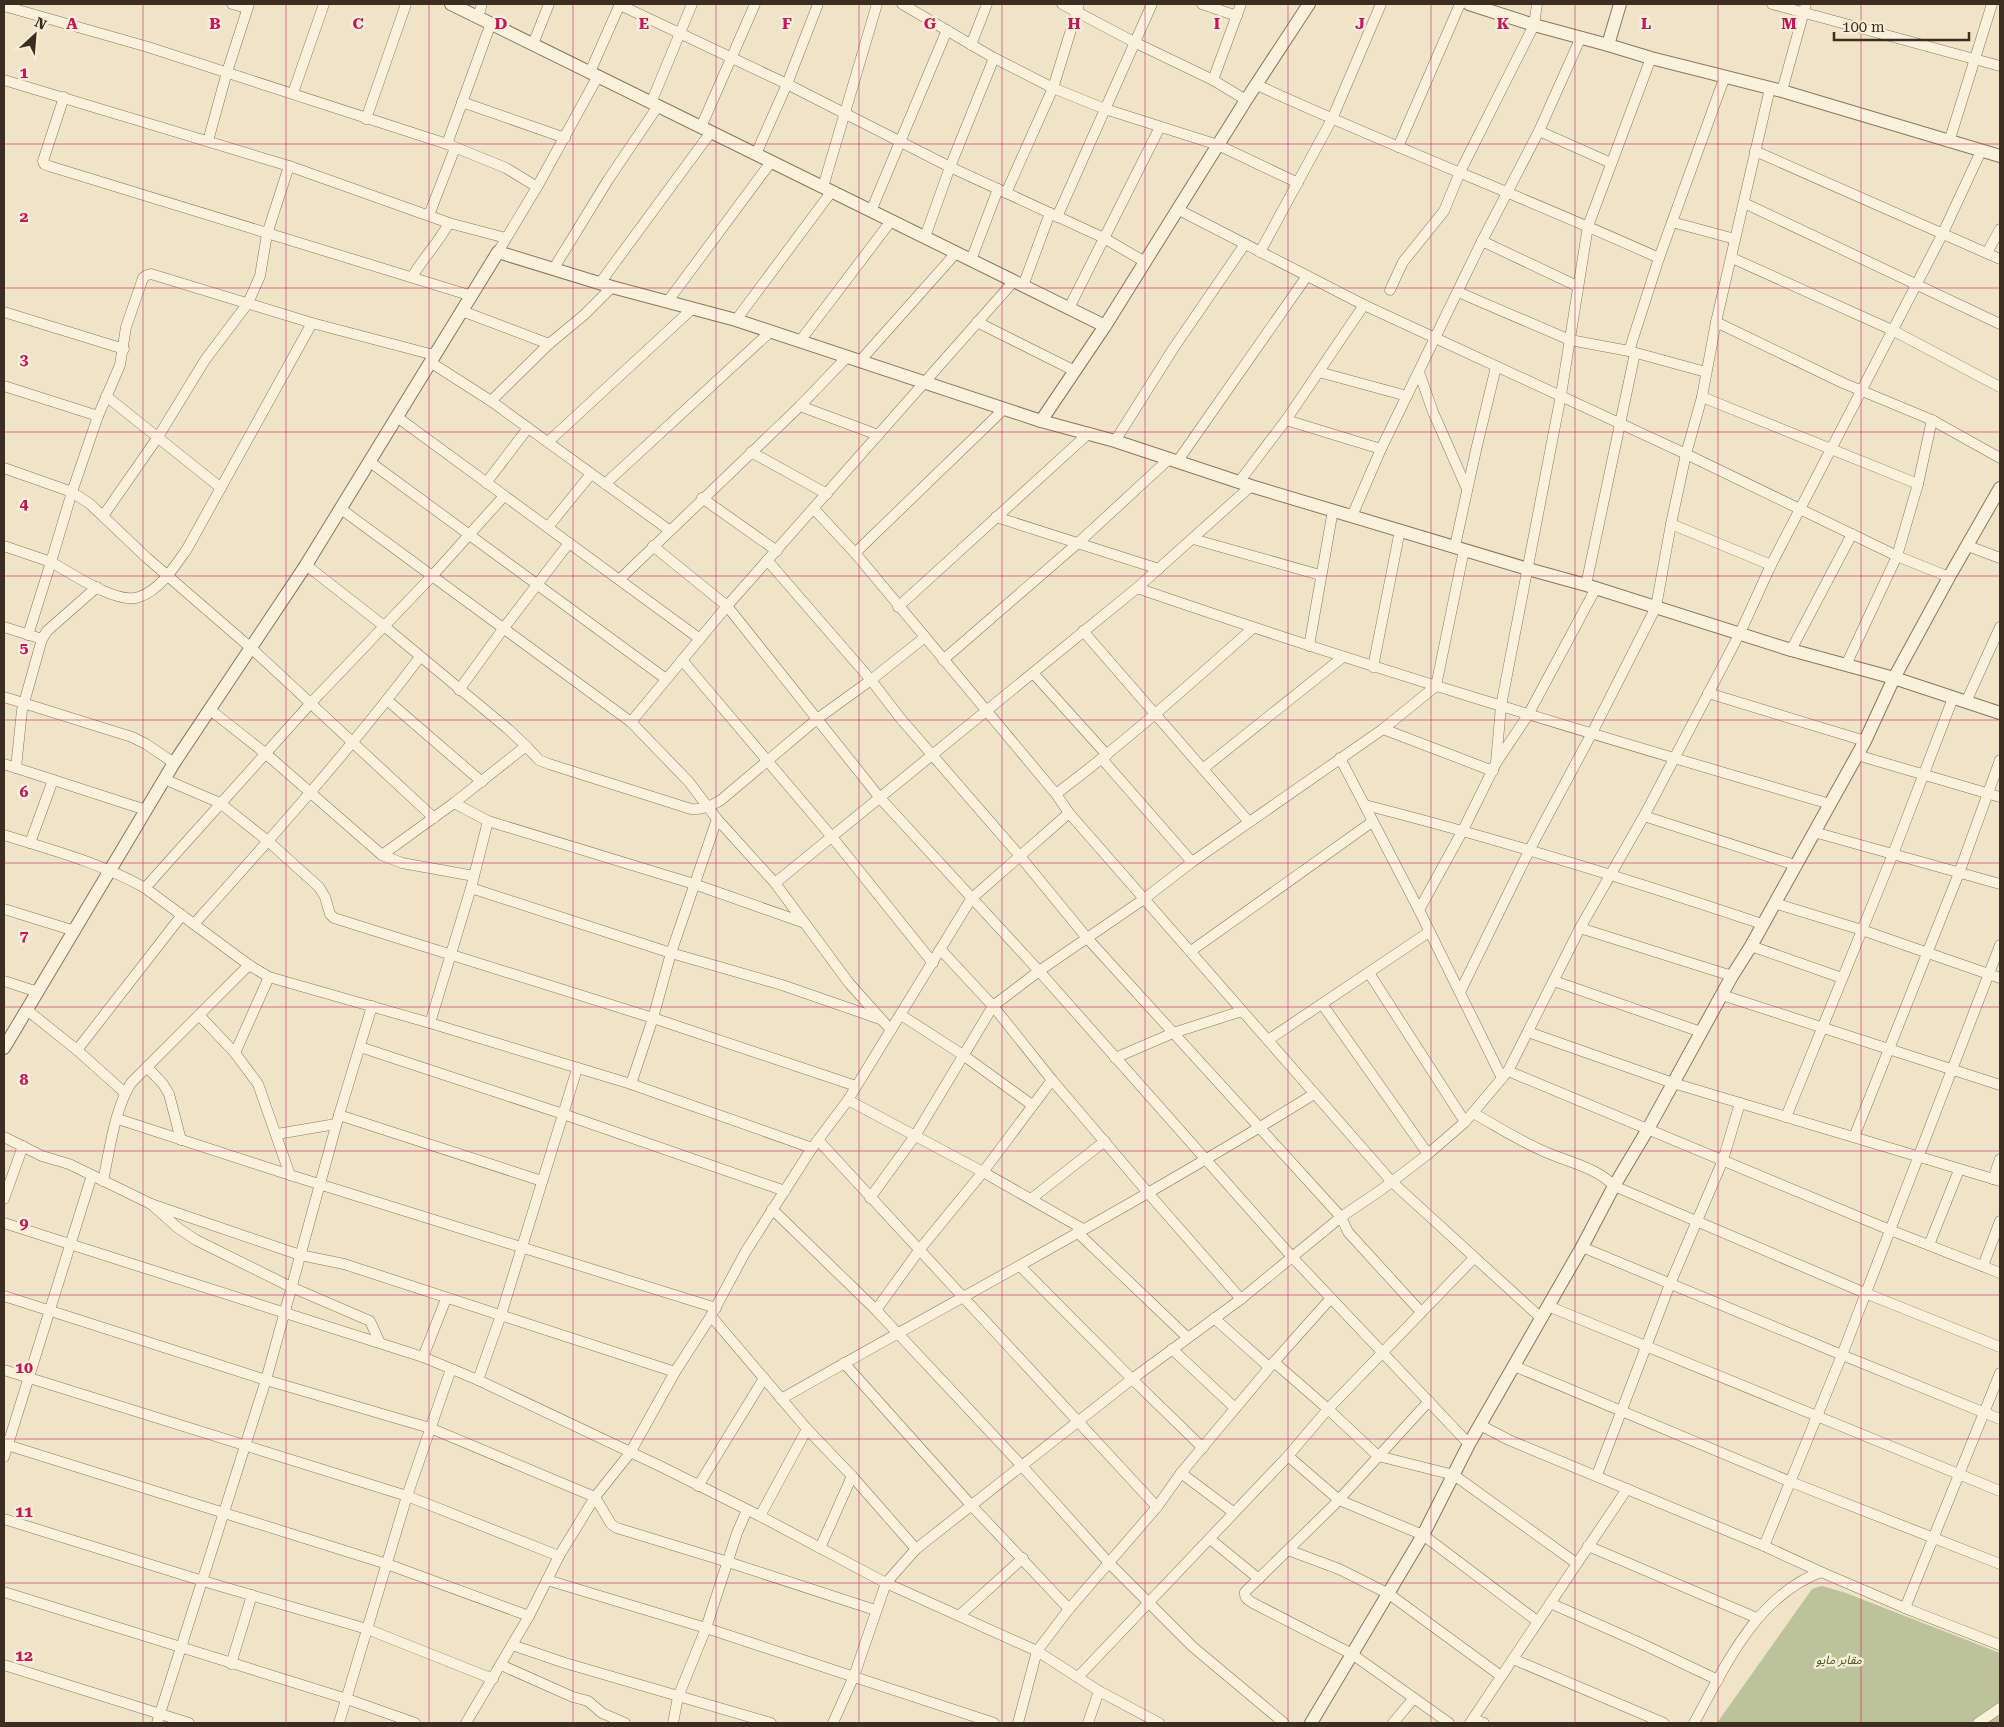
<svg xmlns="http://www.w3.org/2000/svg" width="2004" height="1727" viewBox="0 0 2004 1727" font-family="'Roboto Serif','Noto Sans Arabic',serif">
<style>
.cemetery{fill:#bcc299}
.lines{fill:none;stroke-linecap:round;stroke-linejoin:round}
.minor-casing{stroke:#8b765c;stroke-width:11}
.tertiary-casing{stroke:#8b765c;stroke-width:14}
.minor{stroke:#f9f1db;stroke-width:10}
.tertiary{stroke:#f9f1db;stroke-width:12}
.grid{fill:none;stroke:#c2185b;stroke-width:1;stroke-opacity:0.55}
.labels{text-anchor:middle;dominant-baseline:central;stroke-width:5;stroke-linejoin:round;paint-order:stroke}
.park-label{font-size:12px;font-style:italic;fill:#4a5726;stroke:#f6eed7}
.grid-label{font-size:16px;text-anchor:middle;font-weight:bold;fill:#c2185b;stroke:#f6eed7;stroke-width:5;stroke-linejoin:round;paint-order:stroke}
</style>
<rect width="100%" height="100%" fill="#efe4c7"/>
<!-- cemetery -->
<path class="cemetery" d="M1822,1586L1846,1593L2000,1653V1723H1717L1812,1589Z"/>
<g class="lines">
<defs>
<g id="minor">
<path d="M232,4L247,8"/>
<path d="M902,4L994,58L1053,88L1105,109L1218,145L1298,183"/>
<path d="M1062,4L1136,43L1213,80L1246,100"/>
<path d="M1202,4L1237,16"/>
<path d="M1772,4L2000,66"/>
<path d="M620,5L787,84L950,167L1104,238L1145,262"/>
<path d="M4,6L148,47L447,144L506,168L537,187"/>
<path d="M478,17L482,4"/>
<path d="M533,44L549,4"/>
<path d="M971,45L987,4"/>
<path d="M590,72L620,4"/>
<path d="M4,80L289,166L449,223L506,238"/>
<path d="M1213,80L1241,4"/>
<path d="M1257,85C1390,146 1526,198 1659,258"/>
<path d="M1782,91L1806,4"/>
<path d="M293,93L324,4"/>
<path d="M64,97L43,161L44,164L49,166L472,296"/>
<path d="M462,102L565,138"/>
<path d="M651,103L692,4"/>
<path d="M366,119L406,4"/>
<path d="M701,127L755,4"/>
<path d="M1539,131L1611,163"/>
<path d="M208,141L227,72L249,4"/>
<path d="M1949,142L1992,4"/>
<path d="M447,144L491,23"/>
<path d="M1398,147L1460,4"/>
<path d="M1755,151L2000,259"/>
<path d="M756,154L787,84L818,4"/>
<path d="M823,187L877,4"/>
<path d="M1006,193L1053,88L1079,4"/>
<path d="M1744,203L2000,324"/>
<path d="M1177,209L1364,305L1686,454L1897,556L1949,577"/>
<path d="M871,211L947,30"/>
<path d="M429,215L455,148"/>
<path d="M1057,217L1152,4"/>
<path d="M1672,222L1735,239"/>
<path d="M925,237L950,167L994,58"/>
<path d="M1482,241L1577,286"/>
<path d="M498,252L537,187L598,76"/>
<path d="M1260,252L1332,119L1381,4"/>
<path d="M1987,253L2000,229"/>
<path d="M1732,258L1892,330L2000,387"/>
<path d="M971,260L998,189"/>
<path d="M554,268L608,180L658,106"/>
<path d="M412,277C423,258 439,242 449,223"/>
<path d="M600,283L711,132"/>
<path d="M1023,286L1050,213"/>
<path d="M1390,290L1403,262L1444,211L1460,172L1534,25L1537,4"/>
<path d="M1458,292L1570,340L1629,351L1706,372"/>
<path d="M668,301L771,162"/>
<path d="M1069,308L1160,127"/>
<path d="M462,311L549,344"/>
<path d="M4,312L124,349"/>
<path d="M736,320L832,191"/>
<path d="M977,322L1075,371"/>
<path d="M1716,322L1843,383L1932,420L2000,458"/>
<path d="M800,341L891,221"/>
<path d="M1629,351L1659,258L1725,76"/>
<path d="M860,361L956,253"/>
<path d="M430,362L491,401L669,530"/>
<path d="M1319,372L1407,396"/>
<path d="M1419,372L1433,412L1467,489"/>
<path d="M4,386L98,416"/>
<path d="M106,396L221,488"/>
<path d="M1702,397L1918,484"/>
<path d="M491,401L549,344L584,315L612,287"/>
<path d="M800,406L878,435"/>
<path d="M397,417L700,639"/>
<path d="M1286,420L1381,449"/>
<path d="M1115,441L1173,349L1245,244"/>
<path d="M548,442L693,308"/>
<path d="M751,452L827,494"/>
<path d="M370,462L666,679"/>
<path d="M1177,462L1307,276"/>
<path d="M4,468L72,492L90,504L147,558L251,648L434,818"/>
<path d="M1239,482L1286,420L1364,305"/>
<path d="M486,483L528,428"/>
<path d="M605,484L770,332"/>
<path d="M702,498L777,551"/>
<path d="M341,509L631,722L689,782L717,819L775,883L849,983L891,1030"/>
<path d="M814,509L855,553L1056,794L1069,813L1392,1182L1541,1318"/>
<path d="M103,516L158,437L205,360L248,303L260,276L267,234L289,166"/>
<path d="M1352,516L1381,449L1482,241L1539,131L1581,37"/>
<path d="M996,517L1159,569"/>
<path d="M1671,524L1771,565"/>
<path d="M548,527L591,474"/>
<path d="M1193,539L1320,575"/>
<path d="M4,546L51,562L72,492L98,416L120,365L126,327L143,278L147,275L151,274L312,323L434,355"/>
<path d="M653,546L727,606L880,798L1039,971L1293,1258L1469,1444"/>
<path d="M1455,546L1476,450L1496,367"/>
<path d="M1968,546L2000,558"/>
<path d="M855,553L1004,409"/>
<path d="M767,560L871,680L901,719L1019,855L1087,938L1341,1217L1348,1232L1421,1312"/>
<path d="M306,565L384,626L508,729L526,746"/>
<path d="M620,579L800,406L847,357"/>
<path d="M1586,585L1635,353"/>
<path d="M1137,588C1366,667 1598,736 1830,804"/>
<path d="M898,607L1089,433"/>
<path d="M4,627L42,639"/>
<path d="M1083,631L1249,822"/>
<path d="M28,635L51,562C71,573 117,605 139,597C160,590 175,566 187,549L312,323"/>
<path d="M1309,646L1333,510"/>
<path d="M1791,650L1852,534"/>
<path d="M682,660L832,837L933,963"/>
<path d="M943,660L1078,543L1169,459"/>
<path d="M1846,665L1897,556L1918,484L1932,420"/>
<path d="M1373,667L1400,530"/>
<path d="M1033,673L1107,755"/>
<path d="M459,690L503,629L569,543"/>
<path d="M1708,693L1865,741"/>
<path d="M4,697L132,737L146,744L174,763"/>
<path d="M387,700L482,782"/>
<path d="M1966,702L2000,627"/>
<path d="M209,709L265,753L382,855L402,863L474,876"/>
<path d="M631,722L727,606L1014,281"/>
<path d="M1383,729L1493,771"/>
<path d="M1857,755L2000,797"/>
<path d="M1340,758L1419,910L1502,1078"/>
<path d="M1102,759L1192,862"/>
<path d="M1496,763L1501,706L1561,395L1588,226L1651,58"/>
<path d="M4,764L146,810"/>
<path d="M16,768L22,710L42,639L47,631L97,587"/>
<path d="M1204,768L1343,657"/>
<path d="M164,779L220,803L269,842L319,887L325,897L330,914L334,918L653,1018L856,1086"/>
<path d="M1056,794C1125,742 1189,685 1253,628"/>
<path d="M1365,805C1499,839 1631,880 1762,924"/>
<path d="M1644,816L1795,865"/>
<path d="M488,821L694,884L802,922"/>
<path d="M1814,832L2000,884"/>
<path d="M4,835C52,850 101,863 145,888L249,965L269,977L430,1023L631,1084L812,1148"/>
<path d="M30,843L53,780"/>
<path d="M382,855L454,803L526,746L539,760L549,764L691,809C703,810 711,806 721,800L817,719L871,680L925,637"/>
<path d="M775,883L1137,588L1251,486"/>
<path d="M145,888L310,704L433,575L504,496"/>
<path d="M471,888L671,953L782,985L880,1019"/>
<path d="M1774,903L1862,930L2000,978"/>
<path d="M4,909L75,931"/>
<path d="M1419,910L1463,830L1496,763L1528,715L1596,588"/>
<path d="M194,924C272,837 350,750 420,657"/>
<path d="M1580,928L1732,976"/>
<path d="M1751,946L1842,978"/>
<path d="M941,950L993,1006L1052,1080L1149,1194L1241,1299"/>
<path d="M1191,951L1372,822"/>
<path d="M1369,973L1465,1122"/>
<path d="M4,981L38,992"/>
<path d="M1554,981L1701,1032"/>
<path d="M1460,992L1530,849L1592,733L1656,607L1671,524L1686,454L1702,397L1716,322L1770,88"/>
<path d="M1722,995L2000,1085"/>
<path d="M1322,1004L1428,1154"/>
<path d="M27,1010L77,1050L125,1093"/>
<path d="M199,1015L235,1053L258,1084L290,1175"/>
<path d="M901,1015L963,1055L1032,1105"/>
<path d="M430,1023L471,888L488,821L454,803"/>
<path d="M1528,1032L1673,1083L2000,1181"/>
<path d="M1268,1040L1429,932"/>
<path d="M360,1047L563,1114L785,1191"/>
<path d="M77,1050L182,915"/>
<path d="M235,1053L269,977"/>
<path d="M1115,1058L1173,1033L1242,1011"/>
<path d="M147,1067L163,1084L169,1094L181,1140"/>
<path d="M1508,1071L1890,1230L2000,1273"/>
<path d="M631,1084L653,1018L671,953L717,819"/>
<path d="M848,1100L983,1172L1083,1229"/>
<path d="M1473,1113C1495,1125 1518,1140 1541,1150C1566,1162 1595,1166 1614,1186L1865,1293L2000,1347"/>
<path d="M339,1115L542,1181"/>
<path d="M1786,1117L1893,854L1953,698"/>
<path d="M118,1119L290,1175L716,1308"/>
<path d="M277,1134L336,1124"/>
<path d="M4,1137L42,1156L69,1164L151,1204L178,1228L196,1240L291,1287L370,1321L380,1343"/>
<path d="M1854,1137L1959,873L2000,760"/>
<path d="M818,1140L1157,1507"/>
<path d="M1993,1179L2000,1159"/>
<path d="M103,1181C110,1149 114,1111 131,1083L249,965"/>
<path d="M870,1198L915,1136L993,1006L1039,971L1144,899L1192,862L1383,729L1436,686L1464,550"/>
<path d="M4,1199L23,1146"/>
<path d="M1031,1199L1105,1141"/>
<path d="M151,1204L300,1255L344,1264L675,1372"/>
<path d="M772,1209L876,1310L1022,1466L1109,1563L1193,1647L1284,1723"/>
<path d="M4,1223L423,1357L478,1380L662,1467L760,1516L886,1583L1037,1651L1099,1691L1159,1723"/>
<path d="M1077,1232L1187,1337"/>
<path d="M1929,1245L1959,1170"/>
<path d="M1582,1247L1842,1355L2000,1419"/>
<path d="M1020,1266L1132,1379L1203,1448"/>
<path d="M1983,1266L2000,1221"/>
<path d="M4,1296L266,1380L430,1428L595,1497L611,1524L617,1528L728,1562L875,1610"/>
<path d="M1548,1306L2000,1491"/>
<path d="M876,1310L920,1249L983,1172L1052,1080"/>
<path d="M711,1316L807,1429L852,1476L916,1549"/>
<path d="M1214,1318L1269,1367"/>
<path d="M1172,1349L1235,1408"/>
<path d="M423,1357L446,1299"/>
<path d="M1274,1362L1328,1409L1378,1456L1454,1475L1576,1563"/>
<path d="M844,1363L971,1505L1069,1609"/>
<path d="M1514,1366L1791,1482L2000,1564"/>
<path d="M4,1370L407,1496L559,1556"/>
<path d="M478,1380L501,1315L577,1069"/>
<path d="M781,1399C959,1298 1140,1202 1314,1094"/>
<path d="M1429,1401L1334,1505L1245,1592C1244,1598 1248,1600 1253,1603L1352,1654L1449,1723"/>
<path d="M1480,1425L1509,1440L1764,1546L1821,1572L1905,1608L2000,1645"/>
<path d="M4,1444L387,1564L529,1616"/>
<path d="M1288,1456L1339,1500L1423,1535L1537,1621"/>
<path d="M4,1457L92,1175"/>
<path d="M1181,1473L1233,1512"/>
<path d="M1597,1475L1670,1284L1723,1160L1740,1103"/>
<path d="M698,1486L764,1378"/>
<path d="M760,1516L807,1429"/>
<path d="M4,1519L203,1581L367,1629L493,1679"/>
<path d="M1210,1539L1259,1579"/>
<path d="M1588,1546L1757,1618"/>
<path d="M1764,1546L1842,1355L2000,945"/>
<path d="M820,1548L852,1476"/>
<path d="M1288,1550L1339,1569L1389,1594L1501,1676"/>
<path d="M547,1580L706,1628L994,1723"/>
<path d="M4,1592L347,1699L415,1723"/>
<path d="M1550,1603L1638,1642L1718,1680"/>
<path d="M1905,1608L2000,1373"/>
<path d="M960,1615L1023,1558"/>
<path d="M512,1645L565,1663L771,1723"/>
<path d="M1513,1659L1664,1723"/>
<path d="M231,1664L252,1595"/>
<path d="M4,1665L189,1723"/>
<path d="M501,1665L573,1697L588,1701L602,1713L625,1723"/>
<path d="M1078,1677L1288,1456L1328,1409L1474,1258"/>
<path d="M1473,1719L1484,1723"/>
<path d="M157,1723L266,1380L339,1115L372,1006"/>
<path d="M339,1723L407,1496L451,1369"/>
<path d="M466,1723L529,1616L559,1556L595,1497L630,1453L675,1372L711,1316L746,1251L812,1148L848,1100L971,899L1069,813"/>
<path d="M673,1723L678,1697L706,1628L737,1533L747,1510"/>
<path d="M833,1723L854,1676L886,1583L916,1549L1132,1379L1241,1299L1341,1217L1381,1190L1428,1154L1465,1122L1508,1071L1580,928L1644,816L1740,633L1771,565L1942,235L1981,151"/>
<path d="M1018,1723L1037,1651L1069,1609L1157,1507L1181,1473L1274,1362L1331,1298"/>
<path d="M1088,1723L1099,1691"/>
<path d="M1393,1723L1414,1698"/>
<path d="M1470,1723L1627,1489"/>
<path d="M1694,1723C1725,1667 1756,1596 1821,1572"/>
<path d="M1978,1723L2000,1708"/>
</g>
<g id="tertiary">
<path d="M451,4L1105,326"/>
<path d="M1469,4L1534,25L1608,45L1651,58L1782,91L2000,156"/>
<path d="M1608,45L1620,4"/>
<path d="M1041,421L1105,326L1246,100L1309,4"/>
<path d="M4,1048L174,763L306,565L498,252L612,287L736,320L1041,421L1115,441L1251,486L1528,569L1586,585L1791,650L1894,678L2000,713"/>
<path d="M1311,1723L1423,1535L1469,1444L1582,1247L1614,1186L1648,1129L1732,976L1751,946L1865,741L1894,678L1949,577L2000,488"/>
</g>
</defs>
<!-- minor casing -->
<use href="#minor" class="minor-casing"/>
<!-- tertiary casing -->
<use href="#tertiary" class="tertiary-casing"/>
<!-- minor -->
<use href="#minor" class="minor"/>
<!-- tertiary -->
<use href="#tertiary" class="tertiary"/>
</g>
<!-- grid -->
<path class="grid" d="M143,4V1723M286,4V1723M429,4V1723M573,4V1723M716,4V1723M859,4V1723M1002,4V1723M1145,4V1723M1288,4V1723M1431,4V1723M1575,4V1723M1718,4V1723M1861,4V1723M4,144H2000M4,288H2000M4,432H2000M4,576H2000M4,720H2000M4,863H2000M4,1007H2000M4,1151H2000M4,1295H2000M4,1439H2000M4,1583H2000"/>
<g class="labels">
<!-- park labels -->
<g class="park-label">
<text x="1839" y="1660">مقابر مايو</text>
</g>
</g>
<g class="grid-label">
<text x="72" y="29">A</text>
<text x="215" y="29">B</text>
<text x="358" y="29">C</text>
<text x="501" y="29">D</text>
<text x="644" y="29">E</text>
<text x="787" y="29">F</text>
<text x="930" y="29">G</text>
<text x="1074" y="29">H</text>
<text x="1217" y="29">I</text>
<text x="1360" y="29">J</text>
<text x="1503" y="29">K</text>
<text x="1646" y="29">L</text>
<text x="1789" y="29">M</text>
<text x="24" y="78">1</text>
<text x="24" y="222">2</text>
<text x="24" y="365">3</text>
<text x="24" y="509">4</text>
<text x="24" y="653">5</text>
<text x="24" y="797">6</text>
<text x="24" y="941">7</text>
<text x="24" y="1085">8</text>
<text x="24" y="1229">9</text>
<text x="24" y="1373">10</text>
<text x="24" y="1517">11</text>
<text x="24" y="1661">12</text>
</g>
<!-- border -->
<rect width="2004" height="1727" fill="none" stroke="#3b2d20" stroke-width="10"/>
<!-- north arrow -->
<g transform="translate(35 35) rotate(26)" stroke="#f6eed7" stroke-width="4" paint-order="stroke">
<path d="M0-4L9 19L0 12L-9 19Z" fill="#3b2d20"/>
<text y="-8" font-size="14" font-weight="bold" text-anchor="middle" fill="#3b2d20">N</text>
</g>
<!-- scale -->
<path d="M1834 32v8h135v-8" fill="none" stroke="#3b2d20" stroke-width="2.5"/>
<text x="1842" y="32" font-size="15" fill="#3b2d20" stroke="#f6eed7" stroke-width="4" paint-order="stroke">100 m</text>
</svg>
